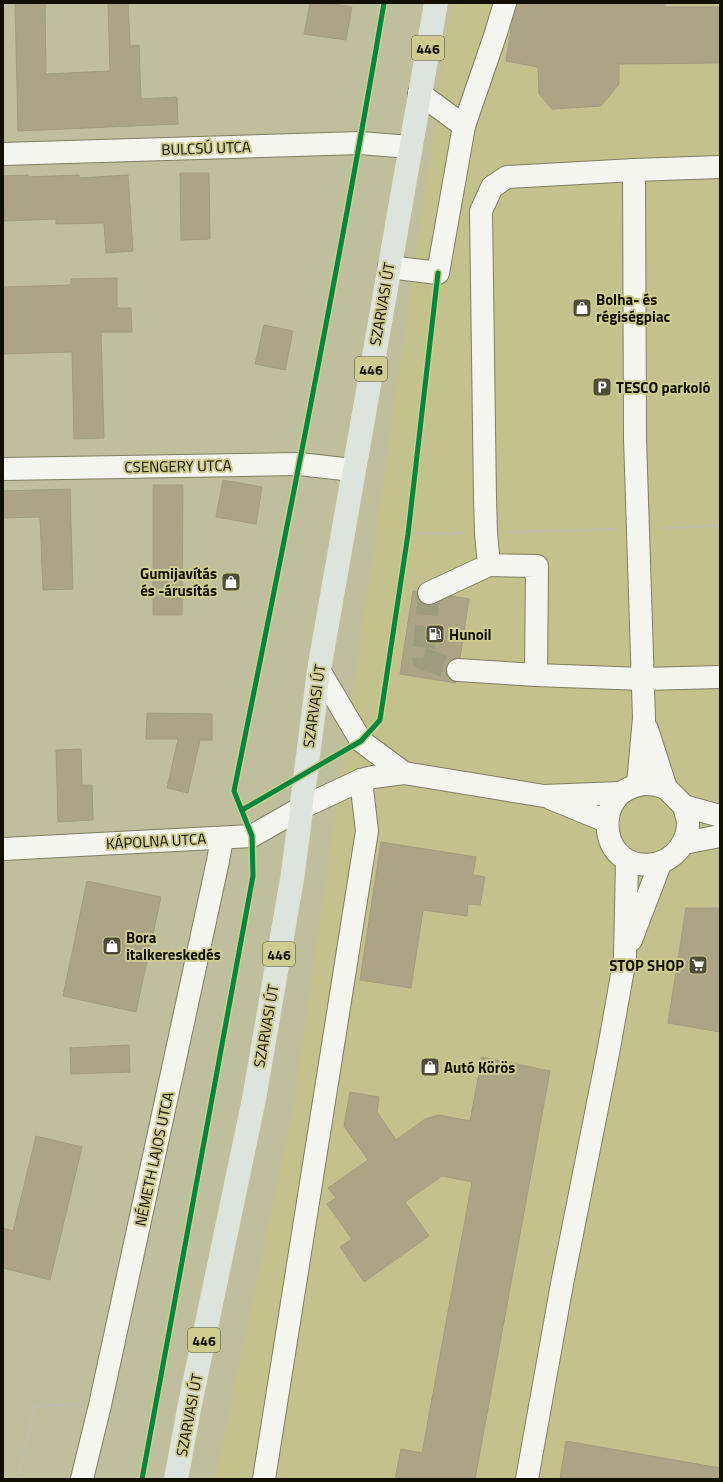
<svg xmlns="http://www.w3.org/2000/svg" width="723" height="1482" viewBox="0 0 723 1482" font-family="'Titillium Web',sans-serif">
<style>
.built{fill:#c4c28c}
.building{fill:#aca585;stroke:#a19c82}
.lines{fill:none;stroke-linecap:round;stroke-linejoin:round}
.minor-tunnel{stroke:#9c9c7e;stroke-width:22;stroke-dasharray:22 11;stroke-linecap:butt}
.minor-casing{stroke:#7e7e62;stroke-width:24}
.major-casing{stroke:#e2e2d3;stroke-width:24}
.path{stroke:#bfbeb5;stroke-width:2.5;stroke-dasharray:4 2;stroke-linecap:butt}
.minor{stroke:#f5f5f0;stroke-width:22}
.major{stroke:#dde4dd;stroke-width:22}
.cycleway-casing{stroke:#cecc8e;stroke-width:8}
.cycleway{stroke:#00873e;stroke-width:5}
.labels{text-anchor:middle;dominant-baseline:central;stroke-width:4;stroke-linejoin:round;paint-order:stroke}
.shield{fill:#cecc8e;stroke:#4a482b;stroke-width:1}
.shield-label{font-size:14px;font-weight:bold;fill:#110f00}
.street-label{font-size:15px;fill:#110f00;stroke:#cecc8e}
.poi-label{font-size:15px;font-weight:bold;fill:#110f00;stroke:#cecc8e;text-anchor:start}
</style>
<rect width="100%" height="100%" fill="#bfbf9d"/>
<!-- built -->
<path class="built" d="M452,3H720V1479H215L293,1109Z"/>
<!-- building -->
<g class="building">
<path d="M15,3H45L46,74L110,71L108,3H128L130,46L139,45L141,99L177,97L178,124L18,131Z"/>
<path d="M310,3H327L352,7L346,40L304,34Z"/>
<path d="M517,3H664V7H720V63L619,64V84L601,106L552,109L539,94L538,67L506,61L512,23Z"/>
<path d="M180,173H209L210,239L181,240Z"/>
<path d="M28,175V177L79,175V178L128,175L133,251L106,253L104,223L56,224V219L4,221L3,176Z"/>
<path d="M117,278V308H131L132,332H101L104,438L74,439L72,352L3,354V287L71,285V279Z"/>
<path d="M264,325L293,331L285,370L255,364Z"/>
<path d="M223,480L262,487L256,524L216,517Z"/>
<path d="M153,485H183L182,615H153Z"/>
<path d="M70,489L73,589L43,590L40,517L3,518V491Z"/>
<path d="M413,591H417L418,598L422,603L428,605L434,604L451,596L469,599L460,658L452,659L447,663L446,669L447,676L451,680L456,683L400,674Z"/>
<path d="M147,713L212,714V740H200L188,793L167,788L178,739H146Z"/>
<path d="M81,749L82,785H92L93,820L58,822L56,750Z"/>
<path d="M381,842L476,857L473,875L485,877L480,905L468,904L467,916L423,910L411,988L360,980Z"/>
<path d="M87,881L161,897L136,1012L63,996Z"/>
<path d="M686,908H720V1032L668,1023Z"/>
<path d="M129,1045L130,1072L71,1074L70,1048Z"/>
<path d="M482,1057L550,1071L475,1479H395L401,1449L422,1453L472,1182L442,1176L405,1202L429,1236L364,1282L340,1247L352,1239L327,1204L336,1198L328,1188L368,1160L344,1126L350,1092L379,1097L377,1112L396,1140L425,1119L439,1115L470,1121Z"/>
<path d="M36,1136L82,1147L50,1280L3,1268V1228L13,1231Z"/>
<path d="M566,1441L720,1468V1479H560Z"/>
</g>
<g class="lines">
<!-- minor-tunnel -->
<path class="minor-tunnel" d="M429,593L423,659L458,670"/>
<defs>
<g id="minor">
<path d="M464,126L496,33L505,3"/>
<path d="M3,154L360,143L410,147"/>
<path d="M634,170L507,177L492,187L481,211L485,498L486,533L489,565L537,566L536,675L643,679L720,677"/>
<path d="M389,267L438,273L464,126L419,93"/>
<path d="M3,469L299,464L353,470"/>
<path d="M429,593L489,565"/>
<path d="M319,670L361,741L404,773"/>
<path d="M458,670L536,675"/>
<path d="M647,729L666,788L684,806L720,816"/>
<path d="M638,784L644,718L635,438L634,170L720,167"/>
<path d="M666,788C652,783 641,782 628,789C624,791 621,792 618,796C609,806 606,818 608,832C616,879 683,874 688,826C689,820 685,812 684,806"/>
<path d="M550,798L606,821"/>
<path d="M684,843L720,836"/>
<path d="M3,849L252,836L301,808L361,780L373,777L404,773L544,796L620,793"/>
<path d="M631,940L660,864"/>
<path d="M82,1479L100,1405L218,861L222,838"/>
<path d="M264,1479L367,831L361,780"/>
<path d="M527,1479L562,1284L609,1048L625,958L627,861"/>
</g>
<path id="major" d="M176,1479L190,1404L254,1099L293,873L319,670L436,3"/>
</defs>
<!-- minor casing -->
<use href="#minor" class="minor-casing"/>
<!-- major casing -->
<use href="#major" class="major-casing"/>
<!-- path -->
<g class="path">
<path d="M661,528L720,526"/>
<path d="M509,532L616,529"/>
<path d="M408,534L464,533"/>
<path d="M18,1479L35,1405H76"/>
</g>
<!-- minor -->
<use href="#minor" class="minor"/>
<!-- major -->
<use href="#major" class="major"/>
<defs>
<g id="cycleway">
<path d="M242,810L361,741L380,720L408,534L438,273"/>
<path d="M142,1479L253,876L252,836L234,791C287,529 339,267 384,3"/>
</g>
</defs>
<!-- cycleway casing -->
<use href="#cycleway" class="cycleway-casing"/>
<!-- cycleway -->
<use href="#cycleway" class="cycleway"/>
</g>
<!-- icons -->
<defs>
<symbol id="shop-square" viewBox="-11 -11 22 22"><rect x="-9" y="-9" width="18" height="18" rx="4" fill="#4e4d37" stroke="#cecc8e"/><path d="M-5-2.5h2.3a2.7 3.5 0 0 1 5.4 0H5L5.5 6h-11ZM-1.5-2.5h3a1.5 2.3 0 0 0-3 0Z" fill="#fff"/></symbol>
<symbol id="parking-square" viewBox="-11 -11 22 22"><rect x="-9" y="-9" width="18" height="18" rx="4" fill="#4e4d37" stroke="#cecc8e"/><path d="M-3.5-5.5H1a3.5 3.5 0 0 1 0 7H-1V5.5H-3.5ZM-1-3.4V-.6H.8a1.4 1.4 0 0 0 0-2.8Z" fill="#fff"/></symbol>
<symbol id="fuel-square" viewBox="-11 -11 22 22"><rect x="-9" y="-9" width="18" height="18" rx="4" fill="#4e4d37" stroke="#cecc8e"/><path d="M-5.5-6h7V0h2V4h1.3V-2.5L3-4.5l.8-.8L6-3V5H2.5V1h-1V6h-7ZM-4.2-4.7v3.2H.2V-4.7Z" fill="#fff"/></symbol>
<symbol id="supermarket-square" viewBox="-11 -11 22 22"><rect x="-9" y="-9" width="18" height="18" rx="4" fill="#4e4d37" stroke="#cecc8e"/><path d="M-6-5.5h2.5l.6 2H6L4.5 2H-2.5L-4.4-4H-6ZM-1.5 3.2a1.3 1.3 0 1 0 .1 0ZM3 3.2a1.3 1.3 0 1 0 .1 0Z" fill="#fff"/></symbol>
</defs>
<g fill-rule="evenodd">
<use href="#shop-square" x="571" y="297" width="22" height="22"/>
<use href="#parking-square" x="591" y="376" width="22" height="22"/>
<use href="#shop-square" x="220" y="571" width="22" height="22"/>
<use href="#fuel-square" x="424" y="623" width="22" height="22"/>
<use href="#shop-square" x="101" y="935" width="22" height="22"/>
<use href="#supermarket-square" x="687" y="954" width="22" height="22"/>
<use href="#shop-square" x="419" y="1056" width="22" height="22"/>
</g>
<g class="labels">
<!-- shield labels -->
<g class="shield">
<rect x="412" y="36" width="32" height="24" rx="3"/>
<rect x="355" y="357" width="32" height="24" rx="3"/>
<rect x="263" y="942" width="32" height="24" rx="3"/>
<rect x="188" y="1328" width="32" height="24" rx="3"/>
</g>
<g class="shield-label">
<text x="428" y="48">446</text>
<text x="371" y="369">446</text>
<text x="279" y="954">446</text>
<text x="204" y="1340">446</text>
</g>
<!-- street labels -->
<g class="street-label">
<text transform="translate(206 148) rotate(-2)">BULCSÚ UTCA</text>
<text transform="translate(382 304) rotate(-80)">SZARVASI ÚT</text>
<text transform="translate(178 466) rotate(-1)">CSENGERY UTCA</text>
<text transform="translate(314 706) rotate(-82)">SZARVASI ÚT</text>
<text transform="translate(156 841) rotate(-3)">KÁPOLNA UTCA</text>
<text transform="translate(266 1026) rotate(-80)">SZARVASI ÚT</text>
<text transform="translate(154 1159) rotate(-78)">NÉMETH LAJOS UTCA</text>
<text transform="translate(189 1415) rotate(-79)">SZARVASI ÚT</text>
</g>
<!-- poi labels -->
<g class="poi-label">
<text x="596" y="299">Bolha- és<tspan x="596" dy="17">régiségpiac</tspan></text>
<text x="616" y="387">TESCO parkoló</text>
<text x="217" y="573" text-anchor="end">Gumijavítás<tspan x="217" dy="17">és -árusítás</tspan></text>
<text x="449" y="634">Hunoil</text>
<text x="126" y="937">Bora<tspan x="126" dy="17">italkereskedés</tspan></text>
<text x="684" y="965" text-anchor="end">STOP SHOP</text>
<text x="444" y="1067">Autó Körös</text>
</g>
</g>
<!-- border -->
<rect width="723" height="1482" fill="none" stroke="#110f00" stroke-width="8"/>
</svg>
